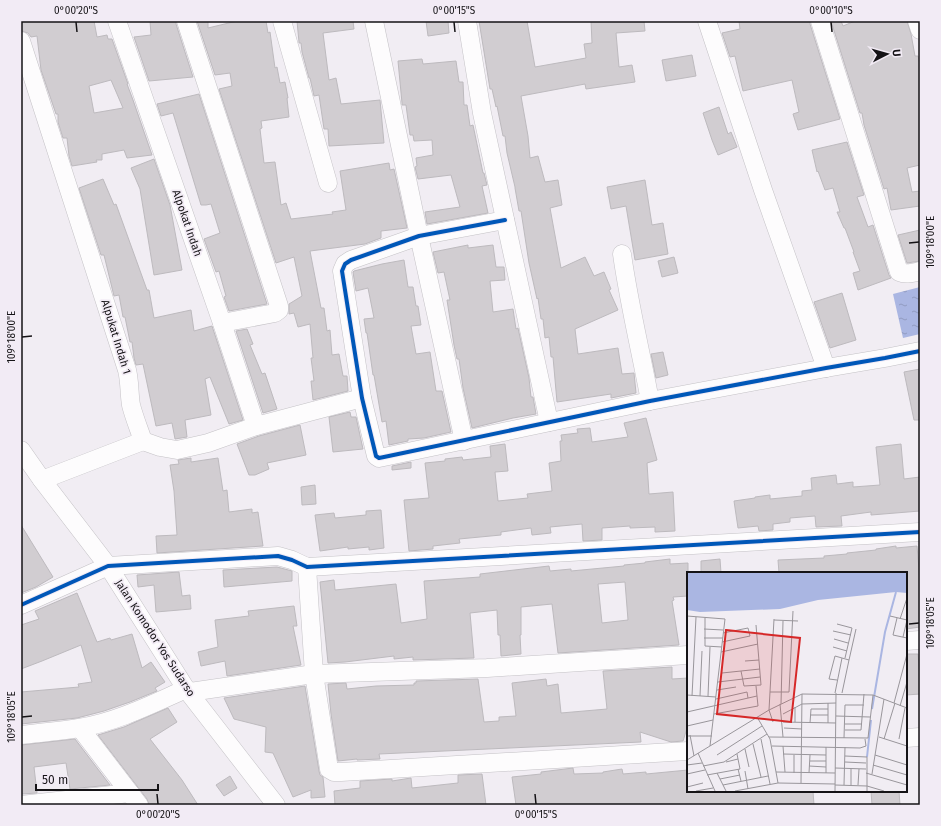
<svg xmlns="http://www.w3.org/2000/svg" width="941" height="826" viewBox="0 0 941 826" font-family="'Fira Sans',sans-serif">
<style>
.water{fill:url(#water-ripples)}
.building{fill:#d1cdd1;stroke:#bdbabe;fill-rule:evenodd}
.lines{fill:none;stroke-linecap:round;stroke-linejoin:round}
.minor-casing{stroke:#c4c2c6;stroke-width:19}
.minor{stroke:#fdfcfd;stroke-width:18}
.cycleway-casing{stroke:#f2ebf5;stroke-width:6}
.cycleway{stroke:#0057b8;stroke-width:4}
.ticks{fill:none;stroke:#151316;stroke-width:1.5}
.labels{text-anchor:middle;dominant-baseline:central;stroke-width:3.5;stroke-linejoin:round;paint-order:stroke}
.street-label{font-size:11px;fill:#151316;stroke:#f2ebf5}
.inset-river{fill:none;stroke:#aab6e2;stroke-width:2}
.inset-road{fill:none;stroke:#99969b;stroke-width:1}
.view{fill:#d62828;fill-opacity:0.15;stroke:#d62828;stroke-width:2}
.inset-edge{fill:none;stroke:#151316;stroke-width:2}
.neatline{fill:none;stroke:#151316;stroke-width:1.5}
.ticks-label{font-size:10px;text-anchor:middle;fill:#151316}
</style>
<defs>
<pattern id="water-ripples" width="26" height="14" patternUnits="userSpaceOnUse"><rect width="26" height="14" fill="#aab6e2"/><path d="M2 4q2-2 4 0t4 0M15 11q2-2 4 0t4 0" fill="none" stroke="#919cc1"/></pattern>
</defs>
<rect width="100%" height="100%" fill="#f1edf3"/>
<!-- water -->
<path class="water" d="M920,287V334L903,338L893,294Z"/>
<!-- building -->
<g class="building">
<path d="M21,21H94L97,37L107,35L108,39H112L128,84H127L133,100L152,155L127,158L124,150L102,154V160H96L97,162L72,166L69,156L67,138H63L58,122V114H56L41,70L37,36L31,37L28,33L21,31ZM111,80L123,108L94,113L89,86Z"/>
<path d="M150,21H176V24L193,77L149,81L134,37L151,35Z"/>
<path d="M197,21H208V28L237,21H266L268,33L270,32L275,68L277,67L280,83L285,82L288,98H287L289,117L261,121L262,128L260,129L264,163L275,162L281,205L286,203L291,219L333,214L332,212L346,210L340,171L389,163L390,170L394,169L407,228L381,231V238L365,244L310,251L321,308H324L327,331L330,330L332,355L339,354L343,376H347L348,391L313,400L311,381H314L311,358H313L310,324L298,327L294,313L289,314V304L302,296L294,257L276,263L219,89L232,86L230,73L215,75Z"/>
<path d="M297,21H353L354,29L323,33L329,80L336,78L341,104L380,100L384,143L329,146L328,129H324L319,95L314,96L310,78H309L302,52L301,43H299V42Z"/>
<path d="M426,21H448L449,33L428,36Z"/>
<path d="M479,21H527L535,67L586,58L584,44L592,43L591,21H644L645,31L616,33L619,67L632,65L635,82L586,89L585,84L521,96L528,136L530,158L538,156L545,182L558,180L562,205L550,208L561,268L585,257L594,276L604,272L611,289L609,290L618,310L575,329L578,354L618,348L622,374L634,373L636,393L611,398V394L557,402L553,357H551L549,337L545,338L543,319H541L538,298L537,299L529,263L521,211H519L515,188V187L507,153L505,136H503L497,106L496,107L492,89H490Z"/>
<path d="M739,21H810V24L840,119L798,130L793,114L799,112L792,80L743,91L735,56L730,57L722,33L740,29Z"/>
<path d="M831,21H841L843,26L855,21H907L911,34L915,56H918L920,64V165L907,168L912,192L920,191V206L891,210L887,188L884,189L864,125L862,113H860Z"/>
<path d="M692,55L696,76L666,81L662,60Z"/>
<path d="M422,59L423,64L456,61L459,82H463L464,105H467L470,126L473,125L483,173H484L487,185L482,186L488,213L427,224L425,212L460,207L451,175L418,179L415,167L417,166L416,158L433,155L432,140L414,141L413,135H410L406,105H402V103L398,61Z"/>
<path d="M199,94L267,304L229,311L224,297L226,296L219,271L216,272L204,239L220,233L211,204L206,205H201L173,113L161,116L157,104Z"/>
<path d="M719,107L728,134L731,132L737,147L718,155L712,140L703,113Z"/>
<path d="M847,142L864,195L857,197L868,227L873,225L889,275L891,278L858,290L853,273L860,271L853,252H854L845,228H844L837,212H840L833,188L825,190L818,171L817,172L812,150Z"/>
<path d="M154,159L170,205L182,270L154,275L140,189L131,168Z"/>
<path d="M103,179L114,205L116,204L147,290H149L154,318L191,310L194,331L212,326L243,420L229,424L210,377L205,379L211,415L185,420L187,437L175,439L172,423L156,426L143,364L136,365L134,358L132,342H130L125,317H123L119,295L114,296L104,255H101L79,188Z"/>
<path d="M645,180L652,225L663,223L668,254L635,260L626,206L611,209L607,187Z"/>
<path d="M920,230V261L907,263L898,235Z"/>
<path d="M468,245V248L493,245L496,267H504L505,280L490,281L493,312L513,309L516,329L518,328L529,378L531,397H533L536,414L513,418L472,428L463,388L459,359H457L454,345L447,300H450L444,272L438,273L433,252Z"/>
<path d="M674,257L678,273L662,277L658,261Z"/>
<path d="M404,260L408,287H413L416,306H418L421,325L411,326L416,354L430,352L436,391H442L451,432L424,438L408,439V441L389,445L386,421L382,422L374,375H373L367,333H366L364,319L374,318L368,288L356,291L353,272L354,271L382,264Z"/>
<path d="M842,293L856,340L830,348L814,302Z"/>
<path d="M247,329L253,344L250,345L262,374L265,373L277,409L263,413L236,331Z"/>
<path d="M663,352L668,375L656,378L651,354Z"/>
<path d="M920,369V420H914L904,372Z"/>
<path d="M350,412L351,417H356L363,449L333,452L329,417Z"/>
<path d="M646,418L657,460L647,463L649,494L673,492L675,531L655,532V527L630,528V526L602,528V540L583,541L582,524L550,527L551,533L532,535L531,528L501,532V535L459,539L460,543L433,546V549L409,551L404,500L429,498L425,463L445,461V459L462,457L463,460L491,457L490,446L505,444L508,471L495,472L498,501L528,498L527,494L552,491L549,463L561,461L560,441H562L561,435L578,433L577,429L590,428L592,442L628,437L624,423Z"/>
<path d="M300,425L306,455L267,463L269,469L255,475H249L237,444L259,436Z"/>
<path d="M901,444L904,479L920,477V511L871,515V512L841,516L842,526L816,527L815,516L790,518V522L773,524V530L759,531L758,526L738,528L734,501L755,498V497L770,495V499L802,496V491L812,490L811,478L836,475L837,484L853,482V487L880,485L876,447Z"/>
<path d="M191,458V462L218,458L223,491L227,490L229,512L252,509V513L258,512L263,546L157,553L156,536L177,535L174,491L170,465L179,464L178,460Z"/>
<path d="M411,462V468L392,470V466Z"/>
<path d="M315,485L316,504L302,505L301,487Z"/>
<path d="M381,510L384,548L369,550V547L348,549V547L320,551L315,515L334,513L335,518L366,515V511Z"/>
<path d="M21,525L53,577L36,587L21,593Z"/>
<path d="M896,546V548L917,546L920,581V627L906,629V573H779L778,560L824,558V556L847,554V553L876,550V549Z"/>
<path d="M670,559V564L688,563V596L673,597L674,600L672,601L679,645L558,653L552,604L521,607V635H520L521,654L501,656L500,635H498L497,610L470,613L474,658L413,660V657L394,659V656L345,662L328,663L320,582L334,580L335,590L396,584L401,623L427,619L424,581L480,577V574L549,566L550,571L571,569V571L624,566V565L645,563V562ZM625,582L628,620L602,623L598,584Z"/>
<path d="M720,559L721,573H701V561Z"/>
<path d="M277,567L292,571V581L224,587L223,570Z"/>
<path d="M179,572L182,596L190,595L191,609L156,612L154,585L138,587L137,575Z"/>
<path d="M77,593L97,642L110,638L111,640L132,634L142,668L151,662L165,682L155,688L157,691L130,702L104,711L77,718L21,724V692L79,687L78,684L92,682L81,645L42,661L21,669V625L39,619L35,611Z"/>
<path d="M294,606L297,626H293L301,665L227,676L225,661L201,666L198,652L218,647L215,620L249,616L248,611Z"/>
<path d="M906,654H918L920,677V694L906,695Z"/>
<path d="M672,667V679L688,678V725L683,741L671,742L640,732L641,742L379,754L380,759L357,760V759L338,761L331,714L328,684L346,683L347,689L376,686L414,685V683H416V681L478,679L484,722L499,721V717L516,716L512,683L546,679L547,686L558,684L561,713L607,709L603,671Z"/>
<path d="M305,686L319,771L320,775L323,777L325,797L311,798V790L293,797L273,753L265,752L266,727L234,719L224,698Z"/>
<path d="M168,708L177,722L150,739L182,780L198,805H149L147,799L98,735L124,727Z"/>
<path d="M75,739L110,785L70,789L66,763L34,767L37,793L21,794V745Z"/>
<path d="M573,768L574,774L603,773V772L622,769L623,774L646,772V774L688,770V791H813L814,805H516L512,777L541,774V772Z"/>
<path d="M482,774L486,805H335L334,791L360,788V781L392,779V781L411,778L412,788L458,783V775Z"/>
<path d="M230,776L237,788L224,796L216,785Z"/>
<path d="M871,791H899L900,805H872Z"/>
</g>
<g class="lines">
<defs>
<g id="minor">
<path d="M117,21L222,323L256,426"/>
<path d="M186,21L279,306V310L275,313L222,323"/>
<path d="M282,21L328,183"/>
<path d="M374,21L419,236L464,441"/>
<path d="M467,21L482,113L549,422"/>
<path d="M707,21L763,190L826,368"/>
<path d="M820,21L899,272C906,275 913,273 920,271"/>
<path d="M917,21L920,30"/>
<path d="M21,41L127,370C130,382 129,393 131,405C134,417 139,429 143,441L160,447L177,450L208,443L256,426L362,398"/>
<path d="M505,220L419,236L351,260L345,264L342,271L362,398L376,456L379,458L384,457L650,401L826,368L885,358L920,351"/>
<path d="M622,254C629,304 641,352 650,401"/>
<path d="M21,450L42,480L108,566L186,689L276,805"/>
<path d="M42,480L143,441"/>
<path d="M307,567L314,674L329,769L334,772H341L688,751"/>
<path d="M21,605L108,566L278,556L292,560L307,567L920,532"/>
<path d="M906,641L920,640"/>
<path d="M190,692L314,674L487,668L688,655"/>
<path d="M80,728L139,805"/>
<path d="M21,735C40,733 60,731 79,728C117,722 152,704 186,689"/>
<path d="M906,738L920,737"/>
<path d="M21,805L130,793"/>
</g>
</defs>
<!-- minor casing -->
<use href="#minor" class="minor-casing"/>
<!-- minor -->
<use href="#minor" class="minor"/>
<defs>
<g id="cycleway">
<path d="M505,220L419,236L351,260L345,264L342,271L362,398L376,456L379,458L384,457L650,401L826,368L885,358L920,351"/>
<path d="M21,605L108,566L278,556L292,560L307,567L920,532"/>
</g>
</defs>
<!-- cycleway casing -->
<use href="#cycleway" class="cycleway-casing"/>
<!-- cycleway -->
<use href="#cycleway" class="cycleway"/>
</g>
<!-- ticks -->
<path class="ticks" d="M76,22L77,32M454,22L455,32M831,22L832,32M909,243L919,242M22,337L32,336M909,624L919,623M22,717L32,716M157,794L158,804M535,794L536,804"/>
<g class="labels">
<!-- street labels -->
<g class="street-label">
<text transform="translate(187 223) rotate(71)">Alpokat Indah</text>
<text transform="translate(116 337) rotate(73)">Alpukat Indah 1</text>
<text transform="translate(155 638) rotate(57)">Jalan Komodor Yos Sudarso</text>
</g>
</g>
<!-- overview -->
<g transform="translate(687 572)">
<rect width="220" height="220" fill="#f1edf3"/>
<path d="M0,1H220V21L209,20L131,28L93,37L13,40L0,38Z" fill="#aab6e2"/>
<path class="inset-river" d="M185,137L198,60L209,20M180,185L184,148"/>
<path class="inset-road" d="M0,44L38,47L23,174M203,44L220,48M18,46V74L35,75M210,46L206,63L220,66M213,47L220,26M87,48L111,49M150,52L165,56L158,86M17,57L36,58M146,59L164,63M216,65L220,48M17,66H36M147,67L161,71M35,70L63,64L61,56L36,61M146,75L160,79M34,80L71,72M162,88L169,57M58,89L72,88M54,99L57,114L74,113L69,53M35,101L73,97M150,108L142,107L148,84L162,88L155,121M31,110L73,105M30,118L49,115M83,120H102L106,39M148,121L155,86M0,123L29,125M5,124L9,45M13,124L15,79M21,124L23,75M29,127L60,120L61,126M141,131V151M207,131L220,82M93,132L96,165M94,132L96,49M213,134L220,110M0,140L70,124M27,142L71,134L69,114M96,142L115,132L149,131M123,143H141M149,144L183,145M70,145L83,167L91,211M86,150L82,138L87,47M96,150L149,151M108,150V135M123,151L124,137H141M158,152H175M0,154L26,148M97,156L115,157M158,158H174L177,122M3,163L7,184M0,164H25M82,165L181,166L186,123M192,165L220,174M157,166L158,133H177M74,167L83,212M197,167L208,131M212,167L218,136M66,172L74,205M85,174L173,176L179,174L178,167M96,174L98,200M58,177L62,195M11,181L28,219M96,182L139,183M30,183L75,154M107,183V201M188,183L220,193M158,184L180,185V219M0,188L82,138L115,122L186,123L220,136M123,189H139M39,190L51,187M158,190L179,191M0,193L15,191M186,193L220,203M16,194L37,190L80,162M122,194L139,195M148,196L179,197M51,197L54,209M164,197V213M58,199L61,217M89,200L148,201M30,201L39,219M122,201L123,183M139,201V175M179,201L220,213M0,202L18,198M185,202L197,127M20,203L53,197L50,182M33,207L53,203M114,211L115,122M36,213L81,204M148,213L180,214L197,219M157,213L158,175M171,213L172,197M0,215L16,211M9,219L26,216M48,219L91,211L148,212M148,219L149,121"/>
<path class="view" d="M39,58L113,66L104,150L30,142Z"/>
<rect width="220" height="220" class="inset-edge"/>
</g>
<!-- border -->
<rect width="941" height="826" fill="none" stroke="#f2ebf5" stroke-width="44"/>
<!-- north arrow -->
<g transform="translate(887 54) rotate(84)" stroke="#f2ebf5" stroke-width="3" paint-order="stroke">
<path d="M0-3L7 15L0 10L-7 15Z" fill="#151316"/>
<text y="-6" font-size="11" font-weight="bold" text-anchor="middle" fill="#151316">U</text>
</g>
<!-- scale -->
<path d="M36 784v6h122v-6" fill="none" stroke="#151316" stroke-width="2"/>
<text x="42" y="784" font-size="12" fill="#151316" stroke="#f2ebf5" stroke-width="3" paint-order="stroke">50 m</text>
<rect x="22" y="22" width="897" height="782" class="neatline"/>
<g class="ticks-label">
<text x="76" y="14">0°00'20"S</text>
<text x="454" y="14">0°00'15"S</text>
<text x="831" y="14">0°00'10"S</text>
<text transform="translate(930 242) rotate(-90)" y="4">109°18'00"E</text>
<text transform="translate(11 337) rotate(-90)" y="4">109°18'00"E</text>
<text transform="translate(930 623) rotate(-90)" y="4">109°18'05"E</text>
<text transform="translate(11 717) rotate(-90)" y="4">109°18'05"E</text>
<text x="158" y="818">0°00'20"S</text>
<text x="536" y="818">0°00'15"S</text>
</g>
</svg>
